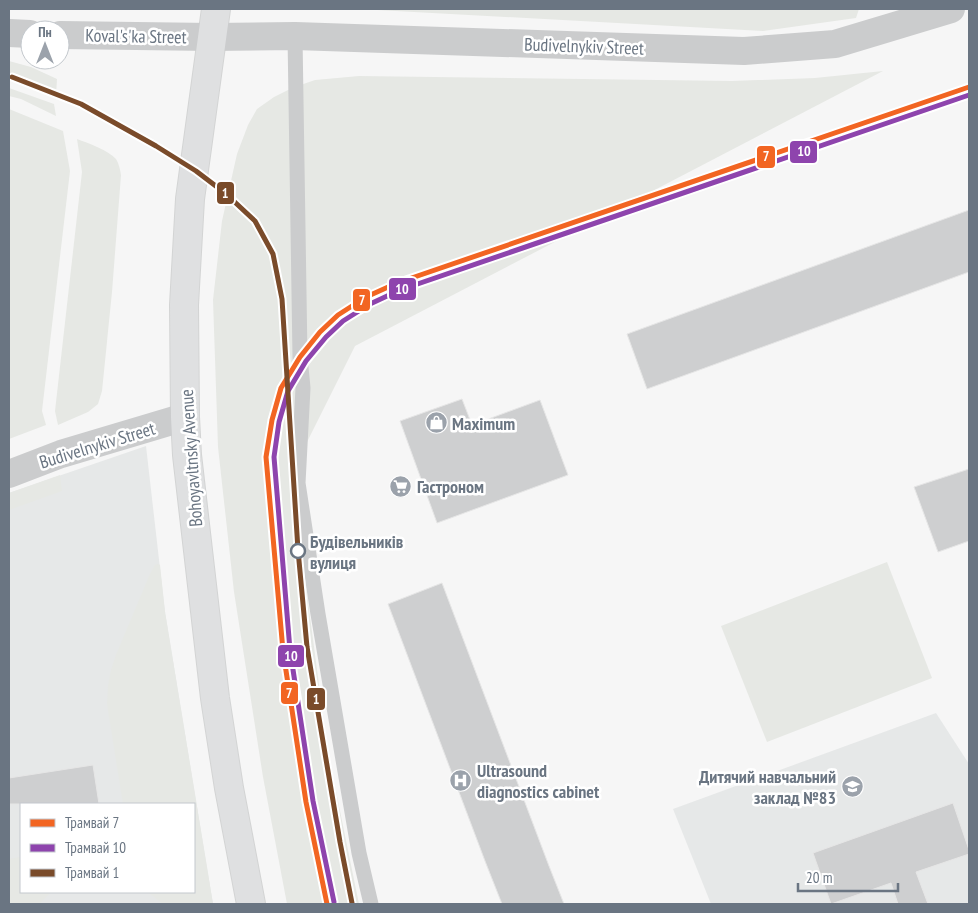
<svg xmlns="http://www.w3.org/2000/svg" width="978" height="913" viewBox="0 0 978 913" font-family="'PT Sans Narrow',sans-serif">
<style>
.built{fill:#e6e8e8;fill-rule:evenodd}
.green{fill:#e6e8e4}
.building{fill:#cecfd0;stroke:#e6e6e6}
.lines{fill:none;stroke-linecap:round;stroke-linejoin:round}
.secondary-casing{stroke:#d3d4d4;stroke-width:30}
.service{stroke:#cbcccd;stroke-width:15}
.minor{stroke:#cbcccd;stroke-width:28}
.tertiary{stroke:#cbcccd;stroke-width:28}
.secondary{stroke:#dfe0e1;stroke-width:28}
.tram-1-casing{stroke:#fff;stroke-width:9}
.tram-2-casing{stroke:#fff;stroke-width:9}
.tram-3-casing{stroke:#fff;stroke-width:9}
.tram-1{stroke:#f26522;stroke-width:5}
.tram-2{stroke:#8e44ad;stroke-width:5}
.tram-3{stroke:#7a4b2a;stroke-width:5}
.stop-dot{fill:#fff;stroke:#6a7582;stroke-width:2.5}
.labels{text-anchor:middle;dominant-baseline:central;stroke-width:5;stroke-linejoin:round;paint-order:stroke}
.street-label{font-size:18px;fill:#6a7582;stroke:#fff}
.poi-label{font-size:18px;font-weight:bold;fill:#6a7582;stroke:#fff;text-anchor:start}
.stop-label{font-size:18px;font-weight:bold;fill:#6a7582;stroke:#fff;text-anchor:start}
.line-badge{stroke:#fff;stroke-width:2}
.badge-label{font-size:14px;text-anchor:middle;font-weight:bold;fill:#fff}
</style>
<rect width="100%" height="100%" fill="#f6f6f6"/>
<!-- built -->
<g class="built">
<path d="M146,446L165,612L213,904H9V493ZM21,804H194V892H21Z"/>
<path d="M936,713L969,764V904H711L673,809Z"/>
</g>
<!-- green -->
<g class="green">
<path d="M359,9H859L856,18L763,31Z"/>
<path d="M9,61L31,67L57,79L56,96L39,88L9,77Z"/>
<path d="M883,71L355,346L291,474L328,752L359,904H287L263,777L234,592L218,447L213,300L222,221L237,154L248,125L257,109L274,97L292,88L315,80L359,76L732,81L815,78Z"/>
<path d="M9,88L54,104L56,116L21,99L9,96Z"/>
<path d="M9,109L63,131L70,171L42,411L46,425L9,439Z"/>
<path d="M77,139C88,143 108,150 116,159C119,164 120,169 121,175L112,292L102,391L98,404L88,412L58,425L55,411L82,172Z"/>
<path d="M60,475L62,491L9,510V493Z"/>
<path d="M887,562L932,678L767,742L721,626Z"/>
<path d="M158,564L160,565L165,612L213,904H163L148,892H194V804H123L107,704L108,686L111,670L116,655L150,574L155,565Z"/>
<path d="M21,857V892H51L39,904H9V859Z"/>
</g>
<!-- building -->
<g class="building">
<path d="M969,210V272L647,389L627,334Z"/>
<path d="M462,399L472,425L540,400L568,475L437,523L400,421Z"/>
<path d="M969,469V541L938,552L914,487Z"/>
<path d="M442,583L549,866L564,904H502L485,861L388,604Z"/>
<path d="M93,765L99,804H9V778Z"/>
<path d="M953,803L969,850V854L916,872L928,904H898L891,883L831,904L813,853Z"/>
</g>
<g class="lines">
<defs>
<path id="secondary" d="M216,9L190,199L184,305L185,417L187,455L193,507L215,698L229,788L251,904"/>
</defs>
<!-- secondary casing -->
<use href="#secondary" class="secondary-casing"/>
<!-- service -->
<path class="service" d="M295,36L300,357L303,388L298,483L318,614L359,853L371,904"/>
<!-- minor -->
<path class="minor" d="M9,474L61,454L185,417"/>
<!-- tertiary -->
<g class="tertiary">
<path d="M9,33L30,34"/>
<path d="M60,35L212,37L295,36L744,51L835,44L951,9"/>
</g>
<!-- secondary -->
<use href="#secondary" class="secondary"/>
<defs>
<path id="tram-1" d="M327,904L306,802L283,651L266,457L272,420L281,388L300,357L320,332L338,315L366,297L397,283L969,87"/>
<path id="tram-2" d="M334,902L313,801L290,650L274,457L279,422L288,391L306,361L326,337L343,321L370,304L400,290L969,95"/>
<path id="tram-3" d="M12,77L81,104L156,146L196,171L225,193L255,221L273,254L282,299L298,550L307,647L340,842L352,903"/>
</defs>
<!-- tram-1 casing -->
<use href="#tram-1" class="tram-1-casing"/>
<!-- tram-2 casing -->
<use href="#tram-2" class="tram-2-casing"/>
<!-- tram-3 casing -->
<use href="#tram-3" class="tram-3-casing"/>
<!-- tram-1 -->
<use href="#tram-1" class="tram-1"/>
<!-- tram-2 -->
<use href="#tram-2" class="tram-2"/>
<!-- tram-3 -->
<use href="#tram-3" class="tram-3"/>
</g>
<!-- icons -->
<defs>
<symbol id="shop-disc" viewBox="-11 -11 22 22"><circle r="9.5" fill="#9ba2ab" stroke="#fff"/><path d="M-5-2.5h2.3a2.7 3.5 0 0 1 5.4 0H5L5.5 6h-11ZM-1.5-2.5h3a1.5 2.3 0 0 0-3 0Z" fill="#fff"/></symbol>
<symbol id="supermarket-disc" viewBox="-11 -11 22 22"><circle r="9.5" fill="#9ba2ab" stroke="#fff"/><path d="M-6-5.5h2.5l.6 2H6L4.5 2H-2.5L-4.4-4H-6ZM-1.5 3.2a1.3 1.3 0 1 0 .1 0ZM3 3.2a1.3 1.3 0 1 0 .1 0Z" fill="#fff"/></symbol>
<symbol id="hospital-disc" viewBox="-11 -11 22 22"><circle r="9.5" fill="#9ba2ab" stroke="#fff"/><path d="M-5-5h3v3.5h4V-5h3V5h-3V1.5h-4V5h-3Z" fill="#fff"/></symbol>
<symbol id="school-disc" viewBox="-11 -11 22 22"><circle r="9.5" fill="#9ba2ab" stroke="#fff"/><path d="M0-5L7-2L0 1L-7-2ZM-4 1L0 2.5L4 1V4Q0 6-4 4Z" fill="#fff"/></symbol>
</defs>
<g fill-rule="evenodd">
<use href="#shop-disc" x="424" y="410" width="25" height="25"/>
<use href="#supermarket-disc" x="388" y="474" width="25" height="25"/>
<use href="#hospital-disc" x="448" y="768" width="25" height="25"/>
<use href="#school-disc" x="840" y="774" width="25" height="25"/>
</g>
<!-- markers -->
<circle class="stop-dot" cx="298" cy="551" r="7"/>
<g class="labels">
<!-- street labels -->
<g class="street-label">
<text transform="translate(136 36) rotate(1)">Koval's'ka Street</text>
<text transform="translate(584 46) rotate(2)">Budivelnykiv Street</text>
<text transform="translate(97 445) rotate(-17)">Budivelnykiv Street</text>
<text transform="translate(191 458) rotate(-94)">Bohoyavltnsky Avenue</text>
</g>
<!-- poi labels -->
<g class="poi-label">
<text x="452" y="423">Maximum</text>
<text x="417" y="486">Гастроном</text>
<text x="477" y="770">Ultrasound<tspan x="477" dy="21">diagnostics cabinet</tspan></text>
<text x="836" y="776" text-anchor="end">Дитячий навчальний<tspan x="836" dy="21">заклад №83</tspan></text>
</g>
<!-- stop labels -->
<g class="stop-label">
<text x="310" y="541">Будівельників<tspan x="310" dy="21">вулиця</tspan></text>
</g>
</g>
<g class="line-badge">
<rect x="789" y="140" width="29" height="24" rx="5" fill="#8e44ad"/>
<rect x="756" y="145" width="20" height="24" rx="5" fill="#f26522"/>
<rect x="216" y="181" width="19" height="24" rx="5" fill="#7a4b2a"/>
<rect x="388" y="277" width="29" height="24" rx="5" fill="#8e44ad"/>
<rect x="352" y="288" width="19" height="24" rx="5" fill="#f26522"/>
<rect x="277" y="644" width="28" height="24" rx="5" fill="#8e44ad"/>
<rect x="280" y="681" width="19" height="24" rx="5" fill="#f26522"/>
<rect x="306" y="687" width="20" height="24" rx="5" fill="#7a4b2a"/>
</g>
<g class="badge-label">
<text x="804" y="156">10</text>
<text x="766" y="161">7</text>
<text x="225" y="198">1</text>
<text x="402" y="294">10</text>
<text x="362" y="305">7</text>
<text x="291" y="661">10</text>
<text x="289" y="698">7</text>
<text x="316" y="704">1</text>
</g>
<!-- border -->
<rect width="978" height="913" fill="none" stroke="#6a7582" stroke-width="20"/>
<!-- legend -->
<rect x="20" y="803" width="175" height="90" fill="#ffffff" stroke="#c3c8cd"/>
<rect x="30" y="819" width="25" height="8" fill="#f26522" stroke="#c3c8cd"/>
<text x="65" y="828" font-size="15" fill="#6a7582">Трамвай 7</text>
<rect x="30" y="844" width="25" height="8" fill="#8e44ad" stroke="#c3c8cd"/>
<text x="65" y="853" font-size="15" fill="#6a7582">Трамвай 10</text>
<rect x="30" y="869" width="25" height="8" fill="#7a4b2a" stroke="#c3c8cd"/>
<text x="65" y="878" font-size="15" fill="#6a7582">Трамвай 1</text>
<!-- north arrow -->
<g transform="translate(45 45)"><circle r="24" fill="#ffffff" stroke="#c3c8cd"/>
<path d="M0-4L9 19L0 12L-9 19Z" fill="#9ba2ab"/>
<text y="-8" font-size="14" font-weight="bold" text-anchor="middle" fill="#6a7582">Пн</text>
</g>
<!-- scale -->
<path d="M798 883v8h100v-8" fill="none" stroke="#6a7582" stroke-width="2.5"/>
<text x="806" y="883" font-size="15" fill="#6a7582" stroke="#ffffff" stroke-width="4" paint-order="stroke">20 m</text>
</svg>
